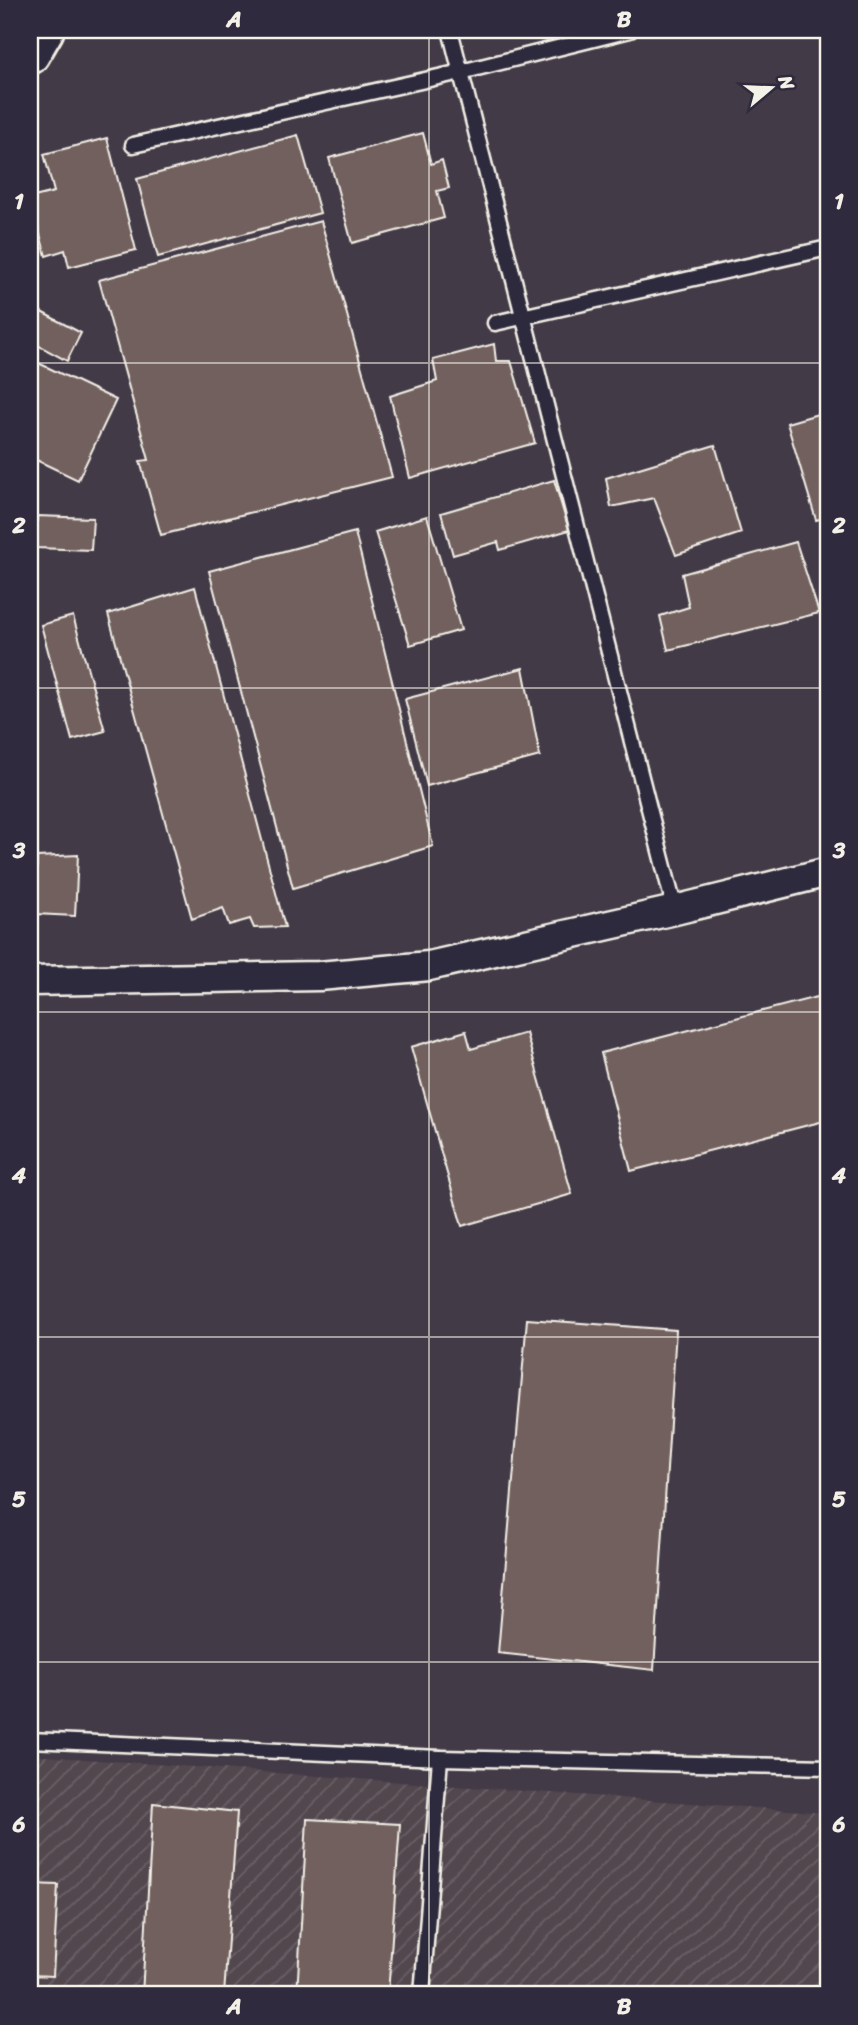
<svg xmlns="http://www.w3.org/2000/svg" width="858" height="2025" viewBox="0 0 858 2025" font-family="Sriracha,sans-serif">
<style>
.industrial{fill:url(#industrial-furrows)}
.building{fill:#72615f;stroke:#f4f1e8;stroke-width:2}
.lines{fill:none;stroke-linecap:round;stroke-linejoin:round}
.service-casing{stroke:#f4f1e8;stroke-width:19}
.minor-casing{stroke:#f4f1e8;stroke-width:33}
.secondary-casing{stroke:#f4f1e8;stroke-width:44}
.service{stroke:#2f2a3d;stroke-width:14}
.minor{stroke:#2f2a3d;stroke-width:28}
.secondary{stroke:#2f2a3d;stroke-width:38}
.grid{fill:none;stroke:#f4f1e8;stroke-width:2;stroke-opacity:0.55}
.neatline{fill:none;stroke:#f4f1e8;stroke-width:2.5}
.grid-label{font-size:23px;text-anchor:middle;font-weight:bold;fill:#f4f1e8}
</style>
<defs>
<pattern id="industrial-furrows" width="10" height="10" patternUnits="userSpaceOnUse" patternTransform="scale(1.75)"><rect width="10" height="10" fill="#51464e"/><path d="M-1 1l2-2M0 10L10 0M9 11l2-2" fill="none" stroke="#6b6168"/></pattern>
</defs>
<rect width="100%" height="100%" fill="#433a47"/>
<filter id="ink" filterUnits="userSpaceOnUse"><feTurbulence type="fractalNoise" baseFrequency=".0143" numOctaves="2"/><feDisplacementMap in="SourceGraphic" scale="14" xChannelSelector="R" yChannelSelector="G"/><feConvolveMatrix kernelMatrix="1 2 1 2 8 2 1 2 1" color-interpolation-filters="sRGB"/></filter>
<g filter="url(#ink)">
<!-- industrial -->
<path class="industrial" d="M30,1755L828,1813V1995H30Z"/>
<!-- building -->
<g class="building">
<path d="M423,133L431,164L442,160L449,188L437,191L444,218L352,243L329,158Z"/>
<path d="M298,135L320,213L158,257L137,179Z"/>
<path d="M107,138L136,250L69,267L65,250L46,256L30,198L54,192L44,154Z"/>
<path d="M321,221L392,477L161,535L140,461L149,460L99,280Z"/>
<path d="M30,306L81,333L67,361L30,341Z"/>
<path d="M494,344L496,361H511L535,443L410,478L390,396L437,381L433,360Z"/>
<path d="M30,359L116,400L78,480L30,457Z"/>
<path d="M828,411V517L816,520L787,423Z"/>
<path d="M715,445L741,533L676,555L654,498L611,507L606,478Z"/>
<path d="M554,480L569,530L500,550L498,542L453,555L441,513Z"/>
<path d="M37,516L93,518L91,550L36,548Z"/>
<path d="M427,516L461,630L410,645L375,532Z"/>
<path d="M355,532L433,846L293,888L209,571Z"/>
<path d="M796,542L819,613L668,650L660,616L689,607L682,574Z"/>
<path d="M195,587L285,927L254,928L250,919L229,925L223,908L192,919L108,614Z"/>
<path d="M73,616L105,731L72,740L41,625Z"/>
<path d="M523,668L540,756L427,786L405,699Z"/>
<path d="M78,855L75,916L35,914L37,857Z"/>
<path d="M828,994V1120L631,1171L601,1053Z"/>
<path d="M466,1031L471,1049L526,1033L572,1194L462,1226L411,1047Z"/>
<path d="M527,1319L676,1330L654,1670L498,1653Z"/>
<path d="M153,1803L237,1812L224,1995H142Z"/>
<path d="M307,1819L400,1824L388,1995H297Z"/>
<path d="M30,1884L58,1885L53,1976L30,1975Z"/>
</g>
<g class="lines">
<defs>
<g id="service">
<path d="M450,30L675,910"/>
<path d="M133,145L461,72L630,30"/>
<path d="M495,323L828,248"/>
<path d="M30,1740L440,1758L828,1767"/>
<path d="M422,1995L440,1758"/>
</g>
<path id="minor" d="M30,981L319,976L429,966L675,910L828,872"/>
<path id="secondary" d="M30,54L44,30"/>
</defs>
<!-- service casing -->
<use href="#service" class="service-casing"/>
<!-- minor casing -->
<use href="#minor" class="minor-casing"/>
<!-- secondary casing -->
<use href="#secondary" class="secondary-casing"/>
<!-- service -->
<use href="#service" class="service"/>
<!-- minor -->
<use href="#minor" class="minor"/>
<!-- secondary -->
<use href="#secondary" class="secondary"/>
</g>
</g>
<!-- grid -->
<path class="grid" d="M429,30V1995M30,363H828M30,688H828M30,1012H828M30,1337H828M30,1662H828"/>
<!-- margin -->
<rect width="858" height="2025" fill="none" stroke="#2f2a3d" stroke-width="77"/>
<!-- north arrow -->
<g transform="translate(771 88) rotate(71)" stroke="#2f2a3d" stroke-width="5" paint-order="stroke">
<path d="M0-5L12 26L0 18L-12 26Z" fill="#f4f1e8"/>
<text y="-10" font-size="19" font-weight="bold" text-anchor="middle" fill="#f4f1e8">N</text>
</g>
<rect x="38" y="38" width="782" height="1948" class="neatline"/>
<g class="grid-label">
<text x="234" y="27">A</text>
<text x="624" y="27">B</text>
<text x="19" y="209">1</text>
<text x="839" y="209">1</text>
<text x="19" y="533">2</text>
<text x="839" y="533">2</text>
<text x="19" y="858">3</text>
<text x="839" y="858">3</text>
<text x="19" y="1183">4</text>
<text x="839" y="1183">4</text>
<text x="19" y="1507">5</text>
<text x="839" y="1507">5</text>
<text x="19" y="1832">6</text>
<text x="839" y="1832">6</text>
<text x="234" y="2014">A</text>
<text x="624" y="2014">B</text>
</g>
</svg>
